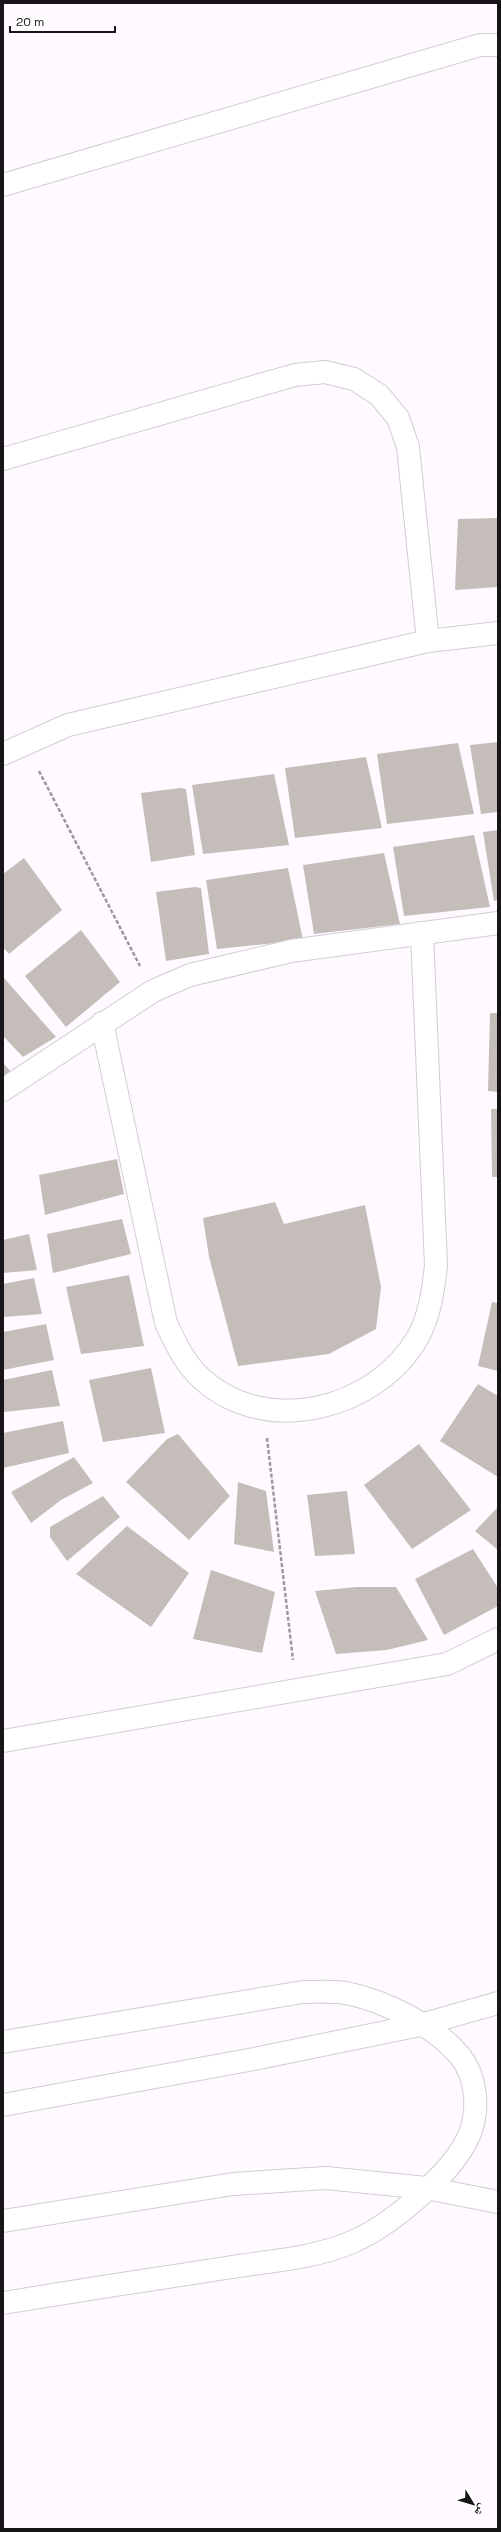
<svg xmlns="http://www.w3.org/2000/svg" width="501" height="2532" viewBox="0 0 501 2532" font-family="'Space Grotesk','Noto Naskh Arabic',sans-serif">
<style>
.building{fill:#c5bdba}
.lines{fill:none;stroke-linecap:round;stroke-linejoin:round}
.minor-casing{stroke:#d2cdd3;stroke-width:24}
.path{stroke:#9c999d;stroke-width:2.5;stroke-dasharray:4 2;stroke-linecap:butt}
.minor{stroke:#fff;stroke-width:22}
</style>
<rect width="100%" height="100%" fill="#fefaff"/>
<!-- building -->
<g class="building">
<path d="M498,518V587L455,590L458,519Z"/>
<path d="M498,742V812L481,814L470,745Z"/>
<path d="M458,743L474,814L387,824L377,754Z"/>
<path d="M366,757L382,828L295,838L285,768Z"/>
<path d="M274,774L289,845L203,854L192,785Z"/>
<path d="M180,788L186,789L195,855L151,862L141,793Z"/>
<path d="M498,830V900L494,901L483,832Z"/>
<path d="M474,835L490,907L404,916L393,847Z"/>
<path d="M384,853L400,924L314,934L303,865Z"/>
<path d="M24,858L62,910L9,954L3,947V874Z"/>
<path d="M288,868L303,940L217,949L206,880Z"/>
<path d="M195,887L201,888L209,954L166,961L156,892Z"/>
<path d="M81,930L120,982L66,1027L25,976Z"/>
<path d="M4,978L56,1037L23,1057L3,1036Z"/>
<path d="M490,1013H498V1092L488,1091Z"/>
<path d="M3,1063L13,1074L3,1083Z"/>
<path d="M491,1109H498V1177H492Z"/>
<path d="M117,1159L124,1194L45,1215L39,1175Z"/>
<path d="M275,1202L284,1224L365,1205L381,1287L376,1329L329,1354L238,1366L209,1257L203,1218Z"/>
<path d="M122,1219L131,1254L53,1273L47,1234Z"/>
<path d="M29,1234L37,1270L3,1273V1240Z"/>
<path d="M129,1275L144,1346L81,1354L66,1287Z"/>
<path d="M34,1278L42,1314L3,1317V1284Z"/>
<path d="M492,1302L498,1303V1371L478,1366Z"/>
<path d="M46,1324L54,1360L3,1370V1332Z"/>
<path d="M151,1368L165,1433L103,1442L89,1380Z"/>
<path d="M52,1370L60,1406L3,1412V1380Z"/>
<path d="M478,1384L498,1396V1477L440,1441Z"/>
<path d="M63,1421L69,1453L3,1468V1433Z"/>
<path d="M178,1434L230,1496L189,1540L126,1482L167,1439Z"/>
<path d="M419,1444L471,1510L412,1549L364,1485Z"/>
<path d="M74,1457L93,1483L61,1500L31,1523L11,1492Z"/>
<path d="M238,1482L266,1491L274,1552L234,1544Z"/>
<path d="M347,1491L355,1554L315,1556L307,1495Z"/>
<path d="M103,1496L120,1517L67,1561L50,1537V1527Z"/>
<path d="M498,1507V1550L475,1531Z"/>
<path d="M127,1526L189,1573L151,1627L76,1574Z"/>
<path d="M473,1549L498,1588V1606L444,1635L415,1579Z"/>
<path d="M211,1570L275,1592L262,1653L193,1639Z"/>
<path d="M356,1587H396L428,1640L387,1650L336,1654L315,1591Z"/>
</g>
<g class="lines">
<defs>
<g id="minor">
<path d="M3,185L480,45H498"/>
<path d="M3,459L295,375L325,372L354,379L379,395L398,418L408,447L428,641"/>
<path d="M3,754L68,725L428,641L498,633"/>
<path d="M102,1023L166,1323C176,1344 185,1364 202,1379C267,1438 377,1409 418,1337C430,1315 433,1291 436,1266L422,933"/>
<path d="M3,1090L153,991L190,975L291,951L498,923"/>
<path d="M3,1741L447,1664L498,1639"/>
<path d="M3,2042L303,1992C317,1992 332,1991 346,1993C385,2001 434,2025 460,2056C477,2077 479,2109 470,2133C455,2172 390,2226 352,2242C313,2259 267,2261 226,2268C152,2279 77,2291 3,2303"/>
<path d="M3,2105L254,2059L420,2025L498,2003"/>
<path d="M3,2221L233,2184L326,2178L426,2188L498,2202"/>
</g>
</defs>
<!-- minor casing -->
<use href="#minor" class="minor-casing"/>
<!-- path -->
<g class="path">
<path d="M39,771L140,966"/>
<path d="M267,1438L293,1660"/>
</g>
<!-- minor -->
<use href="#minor" class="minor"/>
</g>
<!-- border -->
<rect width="501" height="2532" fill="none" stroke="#171517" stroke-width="8"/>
<!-- north arrow -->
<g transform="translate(473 2504) rotate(128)" stroke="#ffffff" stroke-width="3" paint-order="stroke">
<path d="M0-3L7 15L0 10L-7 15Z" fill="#171517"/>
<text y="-6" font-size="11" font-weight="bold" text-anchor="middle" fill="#171517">ش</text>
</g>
<!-- scale -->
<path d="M10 26v6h105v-6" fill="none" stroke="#171517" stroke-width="2"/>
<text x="16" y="26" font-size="12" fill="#171517" stroke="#ffffff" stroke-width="3" paint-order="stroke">20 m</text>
</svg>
